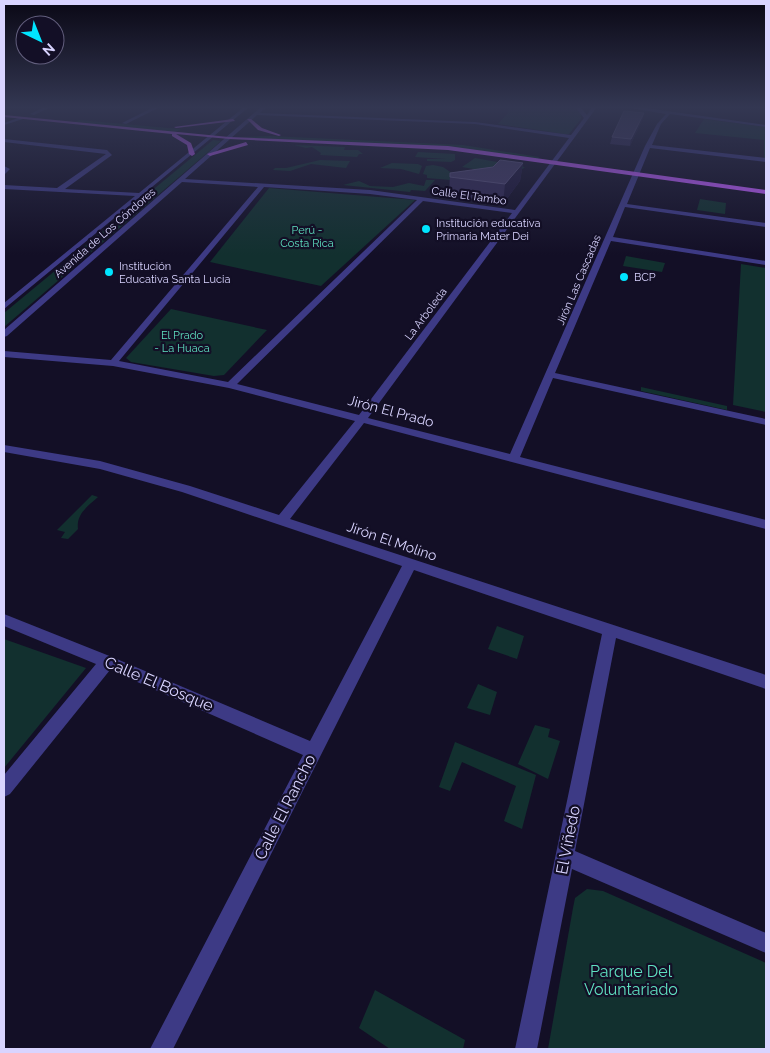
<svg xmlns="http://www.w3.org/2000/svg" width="770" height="1053" viewBox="0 0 770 1053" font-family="Raleway,sans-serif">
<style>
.green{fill:#12302f}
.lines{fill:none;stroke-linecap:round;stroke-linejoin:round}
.minor{fill:#3d3a85;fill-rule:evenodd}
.major{fill:#c25bff;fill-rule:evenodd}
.wall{fill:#312854}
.shaded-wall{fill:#1d163a}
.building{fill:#433a66;stroke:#5a527e}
.poi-dot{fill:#00e5ff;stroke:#130f26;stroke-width:2}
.labels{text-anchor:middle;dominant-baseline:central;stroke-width:4.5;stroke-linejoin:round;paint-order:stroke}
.far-street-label{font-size:11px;fill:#d9d4ff;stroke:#130f26}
.far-poi-label{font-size:11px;fill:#d9d4ff;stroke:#130f26;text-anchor:start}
.far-park-label{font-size:11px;fill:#5fe0c0;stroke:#130f26}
.street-label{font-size:14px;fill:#d9d4ff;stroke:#130f26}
.near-street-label{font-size:16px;fill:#d9d4ff;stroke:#130f26}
.near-park-label{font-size:16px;fill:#5fe0c0;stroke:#130f26}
</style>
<rect width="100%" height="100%" fill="#130f26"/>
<!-- green -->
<g class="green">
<path d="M509,107H573L581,114V119L569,134H564L498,124L508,113Z"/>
<path d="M704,119L766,127V158H764V140L695,133Z"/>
<path d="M80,120L179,129L181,130L174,132L74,122Z"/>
<path d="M270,136L463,145L539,157L538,159L458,148L235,137Z"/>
<path d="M213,140L221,141L4,327V313Z"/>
<path d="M294,145L345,147L344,150H358L363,154H359L357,157L320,155L321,153L312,147L306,148Z"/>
<path d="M418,152L455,154V160L451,162L427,161V159H447L415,157Z"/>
<path d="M475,158L525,167L513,176L462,167Z"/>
<path d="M320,160L350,161L346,168L311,164L290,171L273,170L275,168H286Z"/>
<path d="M392,163L418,164L422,166L419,174L401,169L380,168Z"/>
<path d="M433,165L443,167L456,176L451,180L427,178V175L423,174L426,166Z"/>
<path d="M426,180H435L425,191L411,190L410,192L343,185L359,181L370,186L393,187L409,183L424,186Z"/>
<path d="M269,188L415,200L321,286L210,262Z"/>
<path d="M700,199L726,203L725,214L697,210Z"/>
<path d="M626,256L665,263L662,272L623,266Z"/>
<path d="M741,264L766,268V412L733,405Z"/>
<path d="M171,309L267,330L224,375L214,376L131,362L126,358Z"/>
<path d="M641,387L727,406V410L641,391Z"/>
<path d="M92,495L98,497C88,506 76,514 78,529L68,539L61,538L65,532L57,530Z"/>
<path d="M497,626L524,636L517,659L488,649Z"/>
<path d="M4,639L86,668L4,768Z"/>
<path d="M478,684L497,692L490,715L467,708Z"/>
<path d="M535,725L550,729L548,737L560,741L548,779L518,764Z"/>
<path d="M455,742L536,775L522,829L504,821L516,786L462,762L450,791L439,787Z"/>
<path d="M587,889L603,891L766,963V1049H548L573,908L575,898Z"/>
<path d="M375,990L465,1040L463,1049H390L359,1028Z"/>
</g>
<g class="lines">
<!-- minor -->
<g class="minor">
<path d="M44,107H51L34,115L30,114Z"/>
<path d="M154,107H160L126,124L122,123Z"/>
<path d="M244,107H249L4,309V303L135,196L4,189V185L57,188L106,154L4,142V139L107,150L112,155L65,189L139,193Z"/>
<path d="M261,107H266L260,113L475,122L571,135L584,118L575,107H580L587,115L592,107H597L368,418L510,454L645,146L657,124L666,114L624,107H639L766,125V127L670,114L661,124L652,145L766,158V162L650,148L627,204L766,223V227L625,207L613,237L766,261V265L611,241L555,373L766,419V425L553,378L520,457L766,520V529L364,423L290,519L766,675V689L616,638L575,851L766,933V953L572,869L537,1049H515L602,634L414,570L173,1049H150L303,755L110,670L10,794L4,797V775L96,664L4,626V614L112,657L310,741L402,566L182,492L100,469L4,452V445L100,461L190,486L279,515L355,421L229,388L113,366L4,357V351L111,360L258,187L182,182L7,336L4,337V330ZM257,115L475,124L569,138L515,210L370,190L185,179ZM264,187L370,194L417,200L228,382L119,361ZM423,201L512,213L359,415L237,384Z"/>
<path d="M21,117L23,119L4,125V123Z"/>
<path d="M4,166L10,169L4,175Z"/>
</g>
<!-- major -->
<g class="major">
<path d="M4,115L229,137L448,146L766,190V194L448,150L229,139L176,134L191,143L195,154L192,156L189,154L187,145L172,136V134L4,117Z"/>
<path d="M233,119L235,121L176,128L174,127Z"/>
<path d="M247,119H251L262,128L281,135L279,136L258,130Z"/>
<path d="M246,142L248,145L210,156L207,154Z"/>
</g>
</g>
<!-- wall -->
<g class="wall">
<path d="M644,113L642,120L630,146L610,144L612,137Z"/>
<path d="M523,163L520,181L503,204L449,196L450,173Z"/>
</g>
<!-- shaded-wall -->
<g class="shaded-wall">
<path d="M644,113L642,120L630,146L631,139Z"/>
<path d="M523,163L520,181L503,204L505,184Z"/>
</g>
<!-- building -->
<g class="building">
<path d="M624,111L644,113L631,139L612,137Z"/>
<path d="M500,160L523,163L505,184L450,177V173L493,167Z"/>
</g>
<!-- sky -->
<linearGradient id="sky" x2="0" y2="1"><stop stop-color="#0a0815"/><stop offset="0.42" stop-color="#333752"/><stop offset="1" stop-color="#333752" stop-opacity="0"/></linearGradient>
<rect width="770" height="255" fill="url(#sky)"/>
<!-- markers -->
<g class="poi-dot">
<circle cx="426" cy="229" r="5"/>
<circle cx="109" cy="272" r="5"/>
<circle cx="624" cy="277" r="5"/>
</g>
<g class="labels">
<!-- far-street labels -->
<g class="far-street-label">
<text transform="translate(469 196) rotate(8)">Calle El Tambo</text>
<text transform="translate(105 233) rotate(-41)">Avenida de Los Cóndores</text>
<text transform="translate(579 280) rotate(-67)">Jirón Las Cascadas</text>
<text transform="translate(426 314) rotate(-53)">La Arboleda</text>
</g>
<!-- far-poi labels -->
<g class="far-poi-label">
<text x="436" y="223">Institución educativa<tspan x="436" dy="13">Primaria Mater Dei</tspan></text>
<text x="119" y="266">Institución<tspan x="119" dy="13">Educativa Santa Lucia</tspan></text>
<text x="634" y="277">BCP</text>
</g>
<!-- far-park labels -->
<g class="far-park-label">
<text x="307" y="230">Perú -<tspan x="307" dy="13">Costa Rica</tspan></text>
<text x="182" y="335">El Prado<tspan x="182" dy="13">- La Huaca</tspan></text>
</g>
<!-- street labels -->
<g class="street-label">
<text transform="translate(391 411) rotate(15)">Jirón El Prado</text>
<text transform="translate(392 541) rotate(19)">Jirón El Molino</text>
</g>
<!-- near-street labels -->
<g class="near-street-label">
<text transform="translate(159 684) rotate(23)">Calle El Bosque</text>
<text transform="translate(285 807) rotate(-63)">Calle El Rancho</text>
<text transform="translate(568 840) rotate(-79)">El Viñedo</text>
</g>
<!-- near-park labels -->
<g class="near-park-label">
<text x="631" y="971">Parque Del<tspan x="631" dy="18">Voluntariado</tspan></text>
</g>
</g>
<!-- border -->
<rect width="770" height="1053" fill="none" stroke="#d9d4ff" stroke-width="10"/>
<!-- north arrow -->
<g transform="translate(40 40) rotate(137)"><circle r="24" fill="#130f26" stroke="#625e7d"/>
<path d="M0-4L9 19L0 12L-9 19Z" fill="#00e5ff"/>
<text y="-8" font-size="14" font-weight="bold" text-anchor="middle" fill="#d9d4ff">N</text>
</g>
</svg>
